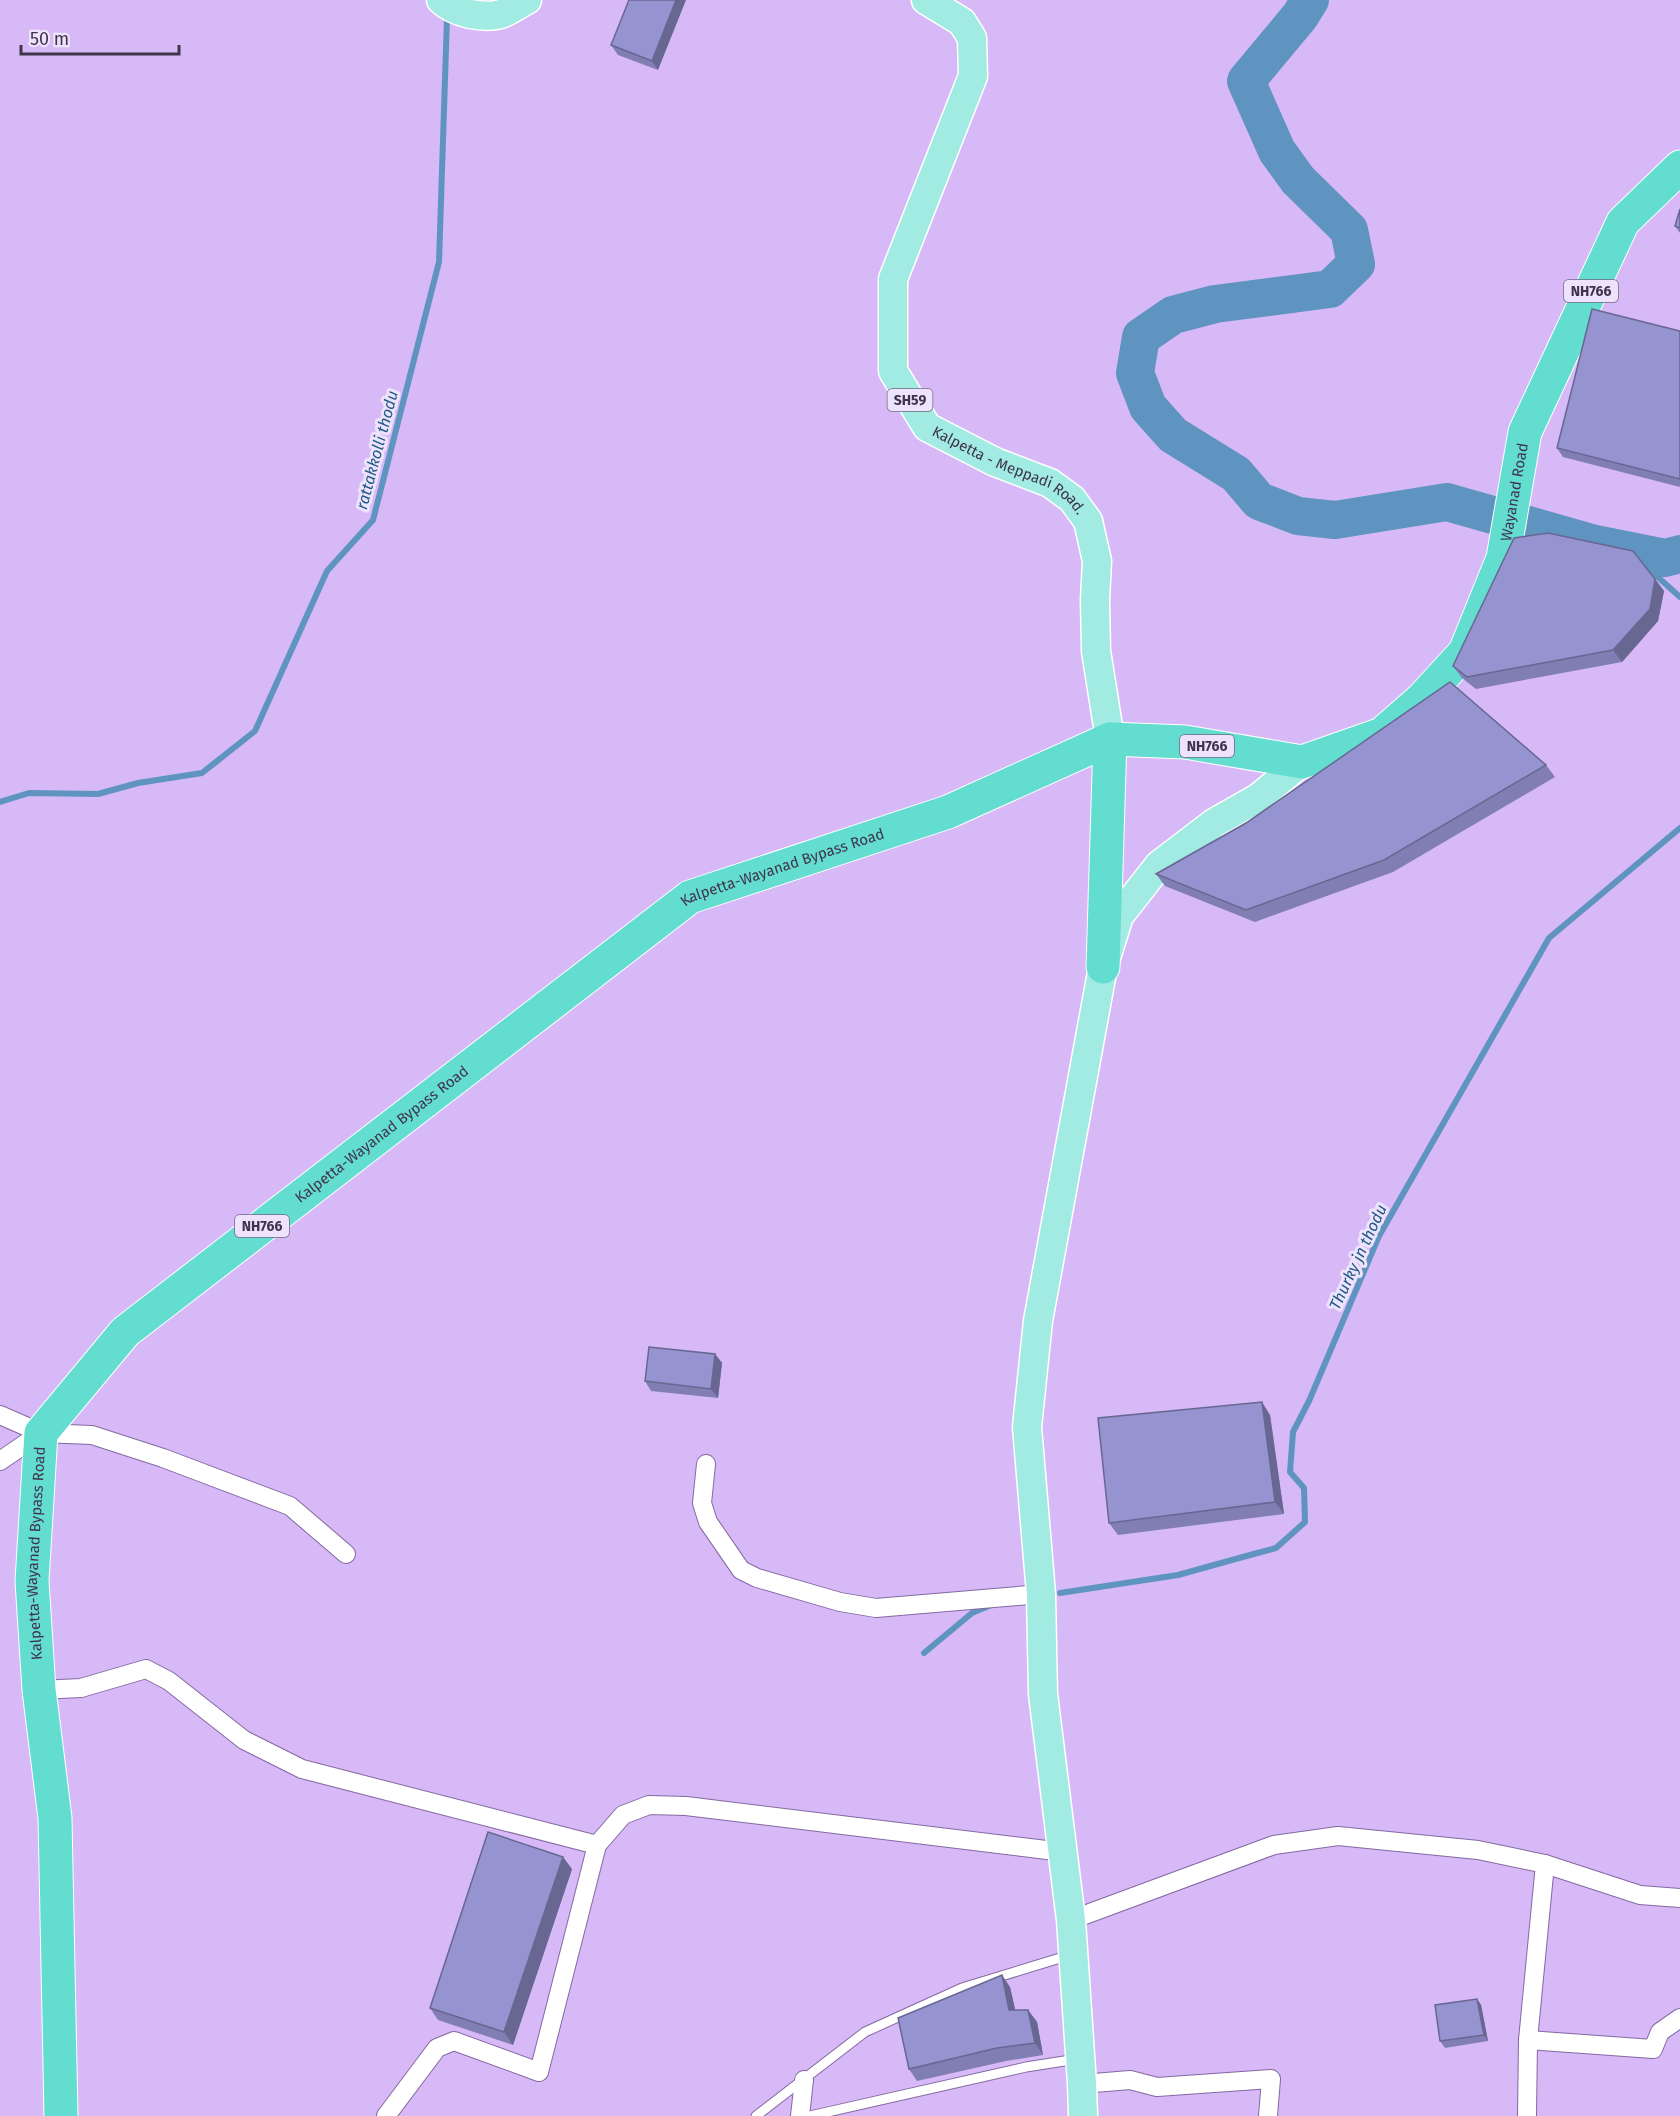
<svg xmlns="http://www.w3.org/2000/svg" width="1680" height="2116" viewBox="0 0 1680 2116" font-family="'Fira Sans',sans-serif">
<style>
.lines{fill:none;stroke-linecap:round;stroke-linejoin:round}
.stream{stroke:#5f94c1;stroke-width:6}
.river{stroke:#5f94c1;stroke-width:38}
.lane-casing{stroke:#8469a1;stroke-width:11}
.street-casing{stroke:#8469a1;stroke-width:20}
.primary-casing{stroke:#fff;stroke-width:31}
.highway-casing{stroke:#fff;stroke-width:35}
.lane{stroke:#fff;stroke-width:9}
.street{stroke:#fff;stroke-width:18}
.primary{stroke:#a1ebe3;stroke-width:28}
.highway{stroke:#63ddd0;stroke-width:33}
.wall{fill:#807eb3}
.shaded-wall{fill:#686792}
.building{fill:#9593d0;stroke:#686792;stroke-width:1.5}
.labels{text-anchor:middle;dominant-baseline:central;stroke-width:6;stroke-linejoin:round;paint-order:stroke}
.shield{fill:#eee3fc;stroke:#746882;stroke-width:1.5}
.shield-label{font-size:14px;font-weight:bold;fill:#40344d}
.street-label{font-size:15px;fill:#40344d;stroke:#eee3fc}
.water-label{font-size:16px;font-style:italic;fill:#1f5985;stroke:#eee3fc}
</style>
<rect width="100%" height="100%" fill="#d6b9f6"/>
<g class="lines">
<!-- stream -->
<g class="stream">
<path d="M1629,551L1680,597"/>
<path d="M0,802L29,793L98,794L138,783L202,773L255,731L327,571L373,520L439,262L447,18"/>
<path d="M1060,1593L1178,1575L1250,1555L1276,1548L1305,1522L1304,1488L1290,1472L1293,1432L1309,1401L1379,1236L1549,938L1680,828"/>
<path d="M924,1653L972,1613L991,1605"/>
</g>
<!-- river -->
<path class="river" d="M1310,0L1300,16L1246,81L1277,151L1298,180L1349,230L1356,264L1330,289L1215,304L1173,315L1141,337L1135,373L1148,407L1173,435L1236,474L1259,501L1298,516L1335,520L1447,502L1595,544L1665,558L1680,554"/>
<defs>
<g id="lane">
<path d="M756,2116L865,2032L962,1988L1070,1955"/>
<path d="M810,2116L1026,2067L1077,2059"/>
</g>
<g id="street">
<path d="M0,1415L41,1433L92,1435L163,1458L290,1506L346,1554"/>
<path d="M0,1461L41,1433"/>
<path d="M706,1464L702,1503L708,1522L741,1570L757,1578L840,1602L876,1608L1041,1594"/>
<path d="M39,1690L81,1688L146,1669L169,1681L244,1740L302,1769L597,1845"/>
<path d="M1071,1920L1274,1845L1338,1836L1478,1850L1545,1864L1640,1895L1680,1898"/>
<path d="M1528,2040L1653,2049L1660,2032L1680,2018"/>
<path d="M1082,2084L1130,2080L1157,2087L1271,2079L1268,2116"/>
<path d="M386,2116L437,2048L454,2041L539,2072L597,1845L623,1815L649,1805L686,1806L1063,1852"/>
<path d="M800,2116L804,2080"/>
<path d="M1527,2116L1528,2040L1545,1864"/>
</g>
<g id="primary">
<path d="M441,0C455,13 482,19 501,14C509,11 519,4 527,0"/>
<path id="s1" d="M926,0L962,22L972,38L973,76L893,279V371L927,427L995,462L1050,483L1072,499L1088,521L1097,561L1095,600L1096,651L1110,739"/>
<path d="M1083,2116L1082,2084L1071,1920L1043,1694L1041,1594L1027,1427L1038,1321L1103,967L1119,916L1159,865L1214,823L1258,798L1302,762"/>
</g>
<g id="highway">
<path d="M1103,967L1110,739"/>
<path id="s2" d="M61,2116L55,1818L39,1690L32,1581L41,1433L125,1332L690,897L948,812L1110,739L1185,742L1302,762L1382,734L1422,699L1465,652L1503,558L1525,432L1623,222L1680,167"/>
</g>
</defs>
<!-- lane casing -->
<use href="#lane" class="lane-casing"/>
<!-- street casing -->
<use href="#street" class="street-casing"/>
<!-- primary casing -->
<use href="#primary" class="primary-casing"/>
<!-- highway casing -->
<use href="#highway" class="highway-casing"/>
<!-- lane -->
<use href="#lane" class="lane"/>
<!-- street -->
<use href="#street" class="street"/>
<!-- primary -->
<use href="#primary" class="primary"/>
<!-- highway -->
<use href="#highway" class="highway"/>
</g>
<!-- wall -->
<g class="wall">
<path d="M629,0L658,70L618,55L611,45Z"/>
<path d="M1680,209V233L1675,226Z"/>
<path d="M1680,331V487L1563,457L1557,448Z"/>
<path d="M1655,579L1664,591L1658,621L1622,662L1476,689L1462,678L1453,666Z"/>
<path d="M1546,765L1555,777L1393,872L1255,922L1165,886L1156,874Z"/>
<path d="M715,1354L722,1363L718,1398L651,1391L645,1381Z"/>
<path d="M1270,1415L1284,1514L1118,1535L1109,1523Z"/>
<path d="M572,1869L513,2045L438,2020L430,2008Z"/>
<path d="M1010,1987L1015,2010H1028L1037,2022L1043,2055L1006,2061L917,2081L909,2069Z"/>
<path d="M1477,1999L1481,2005L1488,2041L1445,2048L1440,2041Z"/>
</g>
<!-- shaded-wall -->
<g class="shaded-wall">
<path d="M676,0H686L658,70L652,61Z"/>
<path d="M1655,579L1664,591L1658,621L1622,662L1613,650Z"/>
<path d="M715,1354L722,1363L718,1398L711,1389Z"/>
<path d="M1262,1402L1270,1415L1284,1514L1275,1502Z"/>
<path d="M563,1857L572,1869L513,2045L504,2032Z"/>
<path d="M1002,1975L1010,1987L1018,2022L1009,2010Z"/>
<path d="M1477,1999L1481,2005L1488,2041L1484,2035Z"/>
<path d="M1028,2010L1037,2022L1043,2055L1035,2043Z"/>
</g>
<!-- building -->
<g class="building">
<path d="M629,0H676L652,61L611,45Z"/>
<path d="M1680,209V228L1675,226Z"/>
<path d="M1592,309L1680,331V479L1557,448Z"/>
<path d="M1548,533L1633,551L1655,579L1650,609L1613,650L1467,677L1453,666L1514,538Z"/>
<path d="M1450,682L1546,765L1384,860L1246,910L1156,874L1246,823Z"/>
<path d="M649,1347L715,1354L711,1389L645,1381Z"/>
<path d="M1262,1402L1275,1502L1109,1523L1098,1418Z"/>
<path d="M488,1832L563,1857L504,2032L430,2008Z"/>
<path d="M1002,1975L1009,2010H1028L1035,2043L997,2048L909,2069L898,2018Z"/>
<path d="M1477,1999L1484,2035L1440,2041L1435,2005Z"/>
</g>
<g class="labels">
<!-- shield labels -->
<g class="shield">
<rect x="1564" y="280" width="54" height="22" rx="4.5"/>
<rect x="887.5" y="389" width="45" height="22" rx="4.5"/>
<rect x="1180" y="735" width="54" height="22" rx="4.5"/>
<rect x="235" y="1215" width="54" height="22" rx="4.5"/>
</g>
<g class="shield-label">
<text x="1591" y="291">NH766</text>
<text x="910" y="400">SH59</text>
<text x="1207" y="746">NH766</text>
<text x="262" y="1226">NH766</text>
</g>
<!-- street labels -->
<g class="street-label">
<text stroke="none"><textPath href="#s1" startOffset="568">Kalpetta - Meppadi Road.</textPath></text>
<text stroke="none"><textPath href="#s2" startOffset="2542">Wayanad Road</textPath></text>
<text stroke="none"><textPath href="#s2" startOffset="1626">Kalpetta-Wayanad Bypass Road</textPath></text>
<text stroke="none"><textPath href="#s2" startOffset="1140">Kalpetta-Wayanad Bypass Road</textPath></text>
<text stroke="none"><textPath href="#s2" startOffset="564">Kalpetta-Wayanad Bypass Road</textPath></text>
</g>
<!-- water labels -->
<g class="water-label">
<text transform="translate(377 450) rotate(-75)">rattakkolli thodu</text>
<text transform="translate(1358 1257) rotate(-65)">Thurky jn thodu</text>
</g>
</g>
<!-- scale -->
<path d="M21 45v9h158v-9" fill="none" stroke="#40344d" stroke-width="3"/>
<text x="30" y="45" font-size="18" fill="#40344d" stroke="#eee3fc" stroke-width="4.5" paint-order="stroke">50 m</text>
</svg>
